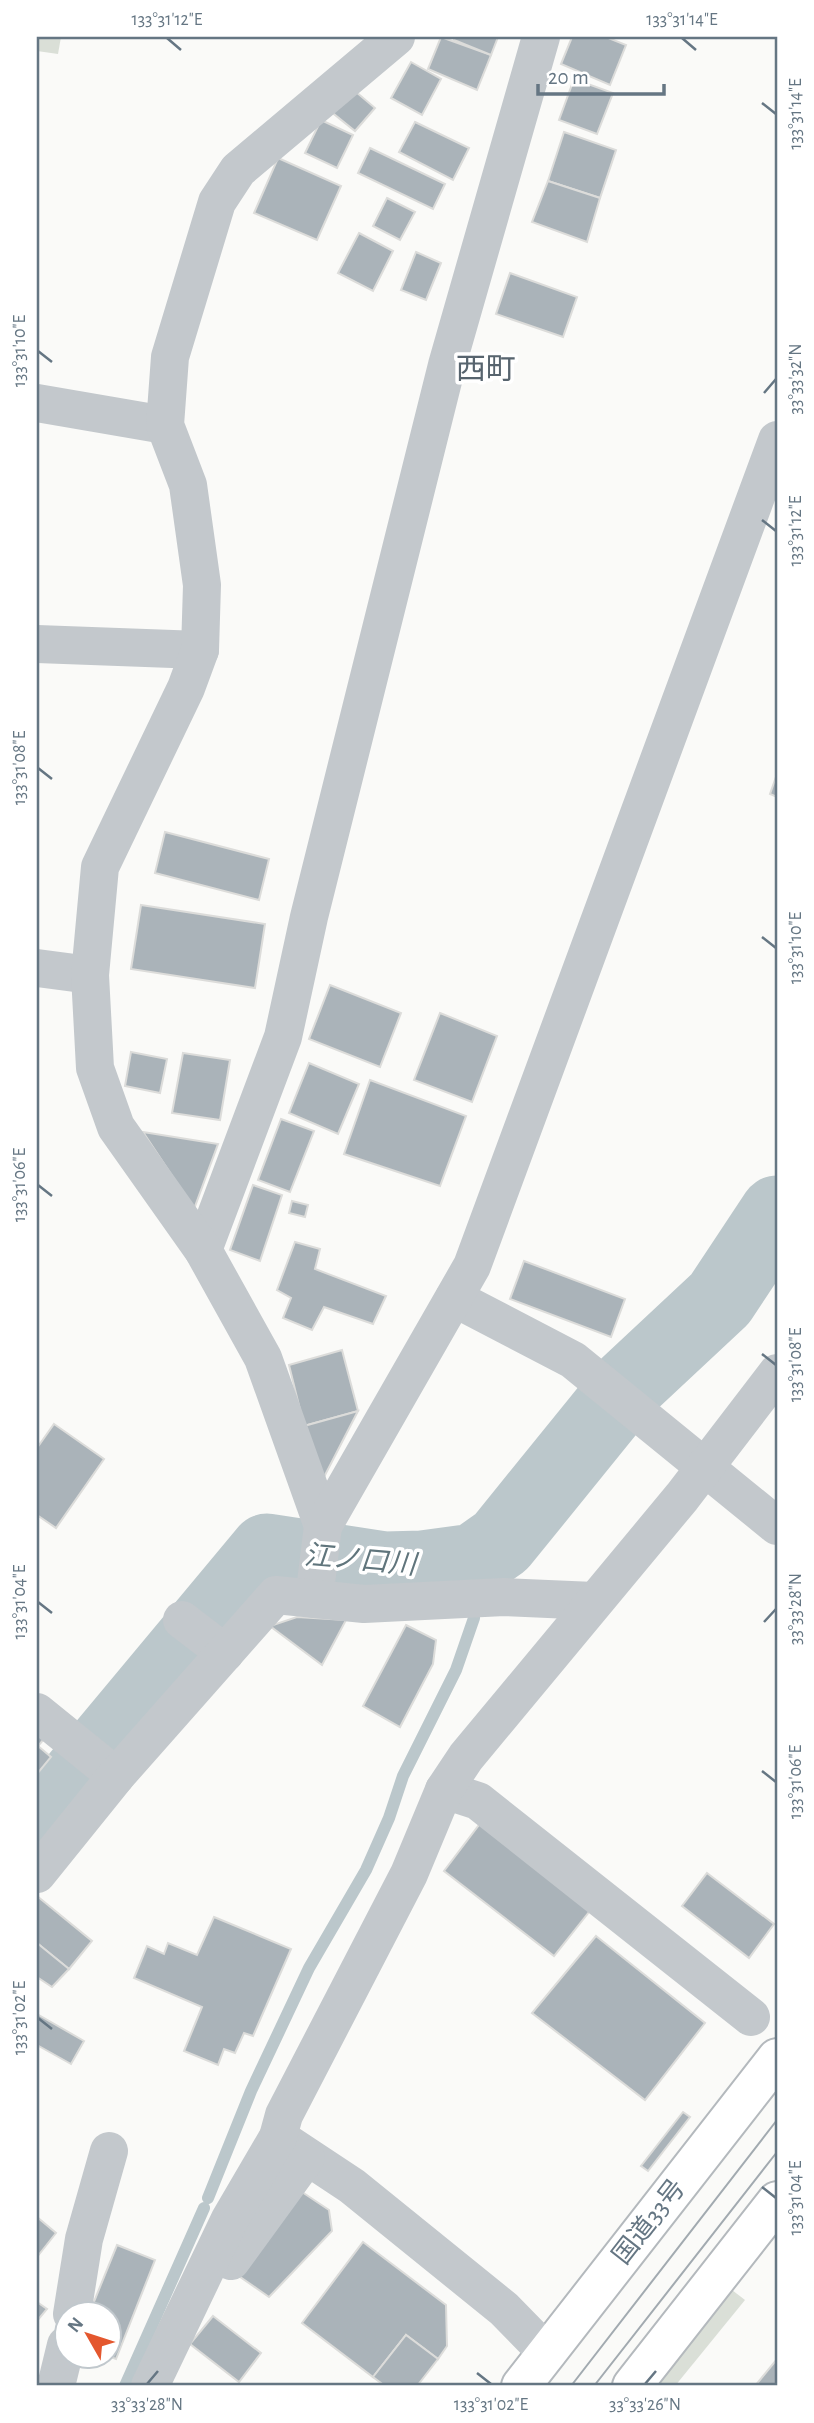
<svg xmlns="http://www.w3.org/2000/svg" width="814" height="2423" viewBox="0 0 814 2423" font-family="'Alegreya Sans','Noto Sans JP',sans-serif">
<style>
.green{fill:#dadfd7}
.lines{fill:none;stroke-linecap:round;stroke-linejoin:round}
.stream{stroke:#bbc7cb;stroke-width:12}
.river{stroke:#bbc7cb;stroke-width:75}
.building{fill:#aab3b9;stroke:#dcdcda;stroke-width:2}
.highway-casing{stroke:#b4b9bd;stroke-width:42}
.minor{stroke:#c3c8cc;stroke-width:38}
.highway{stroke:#fff;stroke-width:38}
.tram{stroke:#a2aab0;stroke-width:2}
.ticks{fill:none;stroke:#657683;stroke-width:2.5}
.labels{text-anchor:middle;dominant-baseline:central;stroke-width:7;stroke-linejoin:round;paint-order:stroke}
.street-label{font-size:26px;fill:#657683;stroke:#fff}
.water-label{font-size:28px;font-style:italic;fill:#60757c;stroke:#fff}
.quarter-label{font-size:30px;fill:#57646e;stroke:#fff}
.neatline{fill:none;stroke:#657683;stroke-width:2.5}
.ticks-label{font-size:18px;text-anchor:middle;fill:#657683}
</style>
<rect width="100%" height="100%" fill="#fafaf8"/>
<!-- green -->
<g class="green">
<path d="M37,37H61L58,54L37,51Z"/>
<path d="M732,2290L745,2300L675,2386H655Z"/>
</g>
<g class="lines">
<!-- stream -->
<g class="stream">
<path d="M208,2198L251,2091L309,1968L366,1870L389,1818L403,1776L456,1670L474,1618V1561"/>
<path d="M125,2386L204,2208"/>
</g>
<!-- river -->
<path class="river" d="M37,1827L267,1551L385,1569L423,1568L474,1561L501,1542L629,1384L720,1299L777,1213"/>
</g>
<!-- building -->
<g class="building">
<path d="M441,37L491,55L477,90L428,69Z"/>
<path d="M455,37H498L491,55L454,40Z"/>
<path d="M572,37H606L626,45L610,85L561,64Z"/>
<path d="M411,62L441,79L422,115L391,98Z"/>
<path d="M574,79L613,93L597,134L559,120Z"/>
<path d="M349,86L375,108L355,131L329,110Z"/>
<path d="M321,120L353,135L337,168L305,153Z"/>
<path d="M415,122L469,148L453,180L399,152Z"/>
<path d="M564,132L616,150L600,198L548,181Z"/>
<path d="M370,148L445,184L433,209L358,173Z"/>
<path d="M278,158L341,186L317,240L254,213Z"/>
<path d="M548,181L600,198L587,242L532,222Z"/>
<path d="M387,198L415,212L400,240L373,226Z"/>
<path d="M359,233L393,251L373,291L338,273Z"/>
<path d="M416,252L441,263L426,300L401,290Z"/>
<path d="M510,273L577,297L563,337L496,314Z"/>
<path d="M777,774V797L770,794Z"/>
<path d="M165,832L269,859L259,900L155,873Z"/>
<path d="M141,905L265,924L255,988L131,969Z"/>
<path d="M330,985L401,1013L380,1067L309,1039Z"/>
<path d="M440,1013L497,1036L472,1102L414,1080Z"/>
<path d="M131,1052L167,1059L160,1093L125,1086Z"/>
<path d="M183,1053L230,1060L220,1120L172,1113Z"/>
<path d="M309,1063L359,1084L338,1134L289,1113Z"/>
<path d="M370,1080L466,1116L440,1186L344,1154Z"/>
<path d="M281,1119L314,1131L290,1192L258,1180Z"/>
<path d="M143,1132L218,1144L194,1209Z"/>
<path d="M253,1185L282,1195L260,1261L230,1250Z"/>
<path d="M292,1201L308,1205L305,1217L289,1213Z"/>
<path d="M295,1242L320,1249L315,1269L386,1296L373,1324L324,1307L312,1330L283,1318L291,1298L277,1290Z"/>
<path d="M524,1261L625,1299L611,1337L510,1299Z"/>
<path d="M342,1350L358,1411L304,1426L289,1365Z"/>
<path d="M358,1411L323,1479L304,1426Z"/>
<path d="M54,1424L104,1459L56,1528L37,1515V1448Z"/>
<path d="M297,1617L346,1620L322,1665L270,1626Z"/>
<path d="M406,1625L436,1640L433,1664L400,1727L363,1706Z"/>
<path d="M37,1732L45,1738L38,1746L51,1757L37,1774Z"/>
<path d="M482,1821L593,1907L554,1956L444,1871Z"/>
<path d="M707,1873L774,1924L749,1958L682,1906Z"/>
<path d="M37,1896L92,1941L69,1969L37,1943Z"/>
<path d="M214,1917L291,1949L253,2036L244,2033L235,2053L224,2049L218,2065L184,2051L202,2007L134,1978L147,1946L164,1954L168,1943L197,1955Z"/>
<path d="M596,1936L705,2023L645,2100L532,2013Z"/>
<path d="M37,1943L69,1969L52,1987L37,1977Z"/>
<path d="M37,2014L84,2041L71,2064L37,2045Z"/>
<path d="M683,2112L690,2117L648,2171L641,2166Z"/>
<path d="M293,2186L329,2210L332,2231L269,2297L233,2272Z"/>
<path d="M37,2217L56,2233L37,2257Z"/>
<path d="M363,2242L446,2305L447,2346L438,2359L406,2335L373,2377L302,2323Z"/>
<path d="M117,2245L155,2260L116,2359L108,2356V2314H89Z"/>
<path d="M37,2302L47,2309L37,2321Z"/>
<path d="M213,2316L261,2353L239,2382L190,2344Z"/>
<path d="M406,2335L438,2359L417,2386H385L373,2377Z"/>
<path d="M777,2359V2386H755Z"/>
</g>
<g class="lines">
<defs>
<g id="highway">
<path d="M521,2386L777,2058"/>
<path d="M632,2386L777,2201"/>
</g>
</defs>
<!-- highway casing -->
<use href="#highway" class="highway-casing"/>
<!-- minor -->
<g class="minor">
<path d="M37,403L165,425"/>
<path d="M37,644L200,650"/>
<path d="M37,968L90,975"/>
<path d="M203,1250L283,1037L309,917L447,365L541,37"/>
<path d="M454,1298L573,1360L777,1526"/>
<path d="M323,1526L263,1358L203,1250L116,1127L95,1068L90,975L100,867L186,688L200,650L202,585L188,485L165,425L170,357L217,202L238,170L396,37"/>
<path d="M314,1599L323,1526L472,1266L777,440"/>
<path d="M182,1620L225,1653"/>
<path d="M37,1712L116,1776"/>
<path d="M444,1790L478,1801L751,2017"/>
<path d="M37,1874L116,1776L276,1595L364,1604L504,1597L594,1601"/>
<path d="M278,2137L352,2186L504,2309L547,2353"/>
<path d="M231,2261L306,2158"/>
<path d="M72,2314L84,2239L109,2151"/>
<path d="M56,2386L66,2345"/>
<path d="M150,2386L230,2219L278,2137L284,2115L409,1874L444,1790L466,1757L682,1497L777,1373"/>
</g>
<!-- highway -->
<use href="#highway" class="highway"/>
<!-- tram -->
<g class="tram">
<path d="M571,2386L777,2120"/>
<path d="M594,2386L777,2152"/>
</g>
</g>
<!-- ticks -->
<path class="ticks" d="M167,38L181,50M682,38L696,50M762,103L776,114M38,351L52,362M764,393L776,379M762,520L776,531M38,768L52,779M762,937L776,948M38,1185L52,1196M762,1354L776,1365M38,1602L52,1613M764,1622L776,1609M762,1771L776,1782M38,2018L52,2029M762,2187L776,2198M477,2373L491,2384M147,2384L158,2371M645,2384L656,2371"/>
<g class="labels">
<!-- street labels -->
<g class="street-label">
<text transform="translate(649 2222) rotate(-52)">国道33号</text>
</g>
<!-- water labels -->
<g class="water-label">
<text transform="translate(360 1561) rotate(5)">江ノ口川</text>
</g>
<!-- quarter labels -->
<g class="quarter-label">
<text x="486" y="370">西町</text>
</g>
</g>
<!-- border -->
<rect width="814" height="2423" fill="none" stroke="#ffffff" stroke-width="77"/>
<!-- north arrow -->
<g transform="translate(88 2335) rotate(309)"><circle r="33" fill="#ffffff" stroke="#c1c8cd" stroke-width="2"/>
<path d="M0-5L12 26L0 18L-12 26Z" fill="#e4572e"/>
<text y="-10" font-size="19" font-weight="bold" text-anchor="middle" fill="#657683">N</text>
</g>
<!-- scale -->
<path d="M538 84v10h126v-10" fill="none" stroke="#657683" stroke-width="3.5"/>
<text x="548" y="84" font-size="21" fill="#657683" stroke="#ffffff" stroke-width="5" paint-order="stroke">20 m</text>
<rect x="38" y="38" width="738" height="2346" class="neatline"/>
<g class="ticks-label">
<text x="167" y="25">133°31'12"E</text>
<text x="682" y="25">133°31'14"E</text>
<text transform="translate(795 114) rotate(-90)" y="6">133°31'14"E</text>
<text transform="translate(19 351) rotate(-90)" y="6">133°31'10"E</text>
<text transform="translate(795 379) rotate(-90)" y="6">33°33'32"N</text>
<text transform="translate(795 531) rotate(-90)" y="6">133°31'12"E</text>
<text transform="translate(19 768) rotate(-90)" y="6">133°31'08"E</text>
<text transform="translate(795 948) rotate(-90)" y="6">133°31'10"E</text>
<text transform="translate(19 1185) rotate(-90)" y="6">133°31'06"E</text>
<text transform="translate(795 1365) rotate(-90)" y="6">133°31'08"E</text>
<text transform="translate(19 1602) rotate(-90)" y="6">133°31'04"E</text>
<text transform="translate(795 1609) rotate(-90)" y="6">33°33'28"N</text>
<text transform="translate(795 1782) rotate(-90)" y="6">133°31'06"E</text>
<text transform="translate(19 2018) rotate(-90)" y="6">133°31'02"E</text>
<text transform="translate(795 2198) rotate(-90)" y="6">133°31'04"E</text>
<text x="147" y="2410">33°33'28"N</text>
<text x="491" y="2410">133°31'02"E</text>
<text x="645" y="2410">33°33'26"N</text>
</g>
</svg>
